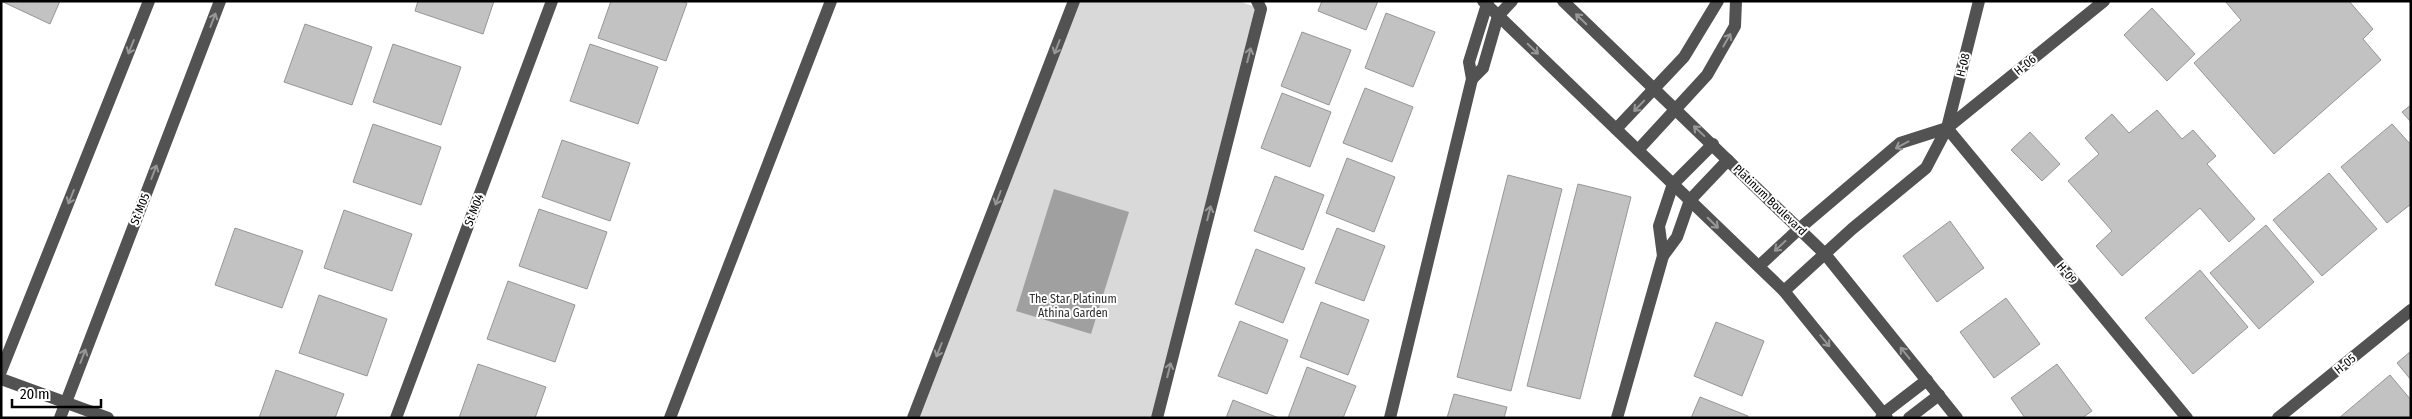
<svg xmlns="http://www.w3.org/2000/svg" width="2412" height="419" viewBox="0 0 2412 419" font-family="'Fira Sans Condensed',sans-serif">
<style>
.green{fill:#d9d9d9}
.water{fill:#a0a0a0}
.building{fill:#c2c2c2;stroke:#969696}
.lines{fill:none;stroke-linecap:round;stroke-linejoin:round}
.minor{stroke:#525252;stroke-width:12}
.oneway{stroke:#979797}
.labels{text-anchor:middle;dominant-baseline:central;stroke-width:4;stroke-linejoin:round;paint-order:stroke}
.street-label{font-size:12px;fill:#000;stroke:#fff}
.park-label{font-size:12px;fill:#303030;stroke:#fff}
</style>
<rect width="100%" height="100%" fill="#fff"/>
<!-- green -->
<path class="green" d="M1074,1H1238L1261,9L1157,418H913Z"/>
<!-- water -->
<path class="water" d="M1054,189L1129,212L1091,334L1016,311Z"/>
<!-- building -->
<g class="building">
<path d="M1,1H60L50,24Z"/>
<path d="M418,1H494L483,34L415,11Z"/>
<path d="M611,1H681L687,3L666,61L598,38Z"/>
<path d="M1322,1H1378L1366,30L1318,11Z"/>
<path d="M2225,1H2349L2373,29L2363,39L2381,60L2274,154L2194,63L2241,20Z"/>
<path d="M2152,8L2195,54L2167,81L2124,35Z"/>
<path d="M1386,13L1435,32L1413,87L1365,68Z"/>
<path d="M305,24L372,47L352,105L284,82Z"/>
<path d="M1302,32L1351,50L1329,105L1281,86Z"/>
<path d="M393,44L461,67L441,125L373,102Z"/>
<path d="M590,44L658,67L638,124L570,101Z"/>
<path d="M1365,88L1413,107L1392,162L1343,143Z"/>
<path d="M1282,93L1331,112L1310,167L1261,148Z"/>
<path d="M2411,105V122L2402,112Z"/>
<path d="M2157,110L2182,139L2193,130L2216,156L2207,164L2255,219L2229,242L2200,208L2122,276L2096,246L2112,231L2068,181L2099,154L2085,138L2112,114L2129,133Z"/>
<path d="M373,124L441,147L421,205L353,182Z"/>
<path d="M2392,124L2411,145V204L2387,223L2341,167Z"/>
<path d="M2030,132L2060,164L2042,181L2011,150Z"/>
<path d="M562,140L630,163L610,221L542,197Z"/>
<path d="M1347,158L1395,177L1374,232L1326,213Z"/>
<path d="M2329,173L2377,229L2322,276L2273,220Z"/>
<path d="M1508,175L1562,189L1511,391L1457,377Z"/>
<path d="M1275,176L1324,195L1303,250L1254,231Z"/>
<path d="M1578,184L1631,197L1580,399L1527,386Z"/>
<path d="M539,209L607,232L587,289L519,266Z"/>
<path d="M344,210L412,234L392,291L324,268Z"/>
<path d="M1950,221L1984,268L1937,302L1903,256Z"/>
<path d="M2266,225L2314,282L2259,329L2210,273Z"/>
<path d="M235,228L303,251L282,308L215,285Z"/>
<path d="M1337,228L1385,246L1364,301L1315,283Z"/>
<path d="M1256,249L1305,268L1283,323L1235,304Z"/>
<path d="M2200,270L2248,327L2193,374L2145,318Z"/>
<path d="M508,281L575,305L555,362L487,339Z"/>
<path d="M319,295L387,319L367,376L299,353Z"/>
<path d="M2006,298L2040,344L1994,378L1960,332Z"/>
<path d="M1321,302L1369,320L1348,375L1300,357Z"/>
<path d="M1240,321L1288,340L1267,394L1218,376Z"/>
<path d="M1716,322L1764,341L1742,396L1694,376Z"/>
<path d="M2411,351V380L2397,363Z"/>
<path d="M478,364L546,387L535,418H459Z"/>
<path d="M2057,364L2092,411L2082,418H2025L2011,398Z"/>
<path d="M1307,367L1356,386L1343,418H1288Z"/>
<path d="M276,370L344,394L335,418H259Z"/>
<path d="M2390,375L2411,400V418H2339Z"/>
<path d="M1454,394L1507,407L1504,418H1447Z"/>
<path d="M1700,397L1748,416V418H1691Z"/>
<path d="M1233,400L1279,418H1226Z"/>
</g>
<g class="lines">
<!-- minor -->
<g class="minor">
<path d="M1483,1L1784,291L1887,418"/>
<path d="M1563,1L1825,254L1957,418"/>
<path d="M1472,79L1483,68L1498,16L1512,1"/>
<path d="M1947,128L2187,418"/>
<path d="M1616,129L1684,57L1718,1"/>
<path d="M1638,150L1707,75L1735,26L1736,1"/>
<path d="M1663,256L1659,226L1673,184L1713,144"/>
<path d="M1759,266L1800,228L1900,143L1947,128L2104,1"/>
<path d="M1784,291L1852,229L1926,168L1947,128L1979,1"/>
<path d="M1,371L149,1"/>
<path d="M1,379L108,418"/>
<path d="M60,418L220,1"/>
<path d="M396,418L552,1"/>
<path d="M670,418L831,1"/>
<path d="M913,418L1074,1"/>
<path d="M1157,418L1261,9L1257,1"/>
<path d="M1390,418L1472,79L1469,62L1488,1"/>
<path d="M1617,418L1663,256L1677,237L1690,200L1728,160"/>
<path d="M1881,418L1884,413L1927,380"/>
<path d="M1909,418L1939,395"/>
<path d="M2278,418L2411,310"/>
</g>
</g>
<!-- one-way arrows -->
<defs><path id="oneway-shaft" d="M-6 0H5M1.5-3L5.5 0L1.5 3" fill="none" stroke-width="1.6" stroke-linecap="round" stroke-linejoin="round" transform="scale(1.25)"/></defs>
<g class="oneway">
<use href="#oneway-shaft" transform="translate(1581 19) rotate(-136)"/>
<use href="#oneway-shaft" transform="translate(213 20) rotate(-69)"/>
<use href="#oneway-shaft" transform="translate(1727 40) rotate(-60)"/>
<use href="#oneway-shaft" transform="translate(131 47) rotate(112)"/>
<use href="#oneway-shaft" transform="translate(1057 47) rotate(111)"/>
<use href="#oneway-shaft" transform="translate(1533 49) rotate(44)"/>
<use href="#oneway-shaft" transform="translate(1249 55) rotate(-76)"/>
<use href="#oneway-shaft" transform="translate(1639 106) rotate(134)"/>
<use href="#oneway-shaft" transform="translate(1699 131) rotate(-137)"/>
<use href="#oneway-shaft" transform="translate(1902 145) rotate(152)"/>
<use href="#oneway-shaft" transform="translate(154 172) rotate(-69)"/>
<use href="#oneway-shaft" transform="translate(71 197) rotate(112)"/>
<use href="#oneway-shaft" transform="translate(998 198) rotate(111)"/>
<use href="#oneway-shaft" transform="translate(1209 213) rotate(-76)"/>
<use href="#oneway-shaft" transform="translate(1713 223) rotate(44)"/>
<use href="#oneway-shaft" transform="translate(1780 246) rotate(137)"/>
<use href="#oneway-shaft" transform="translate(1825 341) rotate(51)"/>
<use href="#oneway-shaft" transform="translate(939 350) rotate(111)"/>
<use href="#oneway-shaft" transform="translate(1905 353) rotate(-129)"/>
<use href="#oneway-shaft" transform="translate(83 356) rotate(-69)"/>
<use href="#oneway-shaft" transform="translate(1169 370) rotate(-76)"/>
</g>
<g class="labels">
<!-- street labels -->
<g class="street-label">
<text transform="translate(1963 65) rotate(-76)">H-08</text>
<text transform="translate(2025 65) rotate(-39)">H-06</text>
<text transform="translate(1770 200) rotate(44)">Platinum Boulevard</text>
<text transform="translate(140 209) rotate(-69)">St M05</text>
<text transform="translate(474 210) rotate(-69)">St M04</text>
<text transform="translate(2067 273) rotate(50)">H-09</text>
<text transform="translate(2345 364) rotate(-39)">H-05</text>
</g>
<!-- park labels -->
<g class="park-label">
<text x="1073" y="299">The Star Platinum<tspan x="1073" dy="14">Athina Garden</tspan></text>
</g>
</g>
<!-- border -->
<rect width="2412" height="419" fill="none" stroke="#000000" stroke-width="5"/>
<!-- scale -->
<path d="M12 399v8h89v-8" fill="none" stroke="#000000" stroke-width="2.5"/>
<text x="20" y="399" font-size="15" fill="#000000" stroke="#ffffff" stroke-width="4" paint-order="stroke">20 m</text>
</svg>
